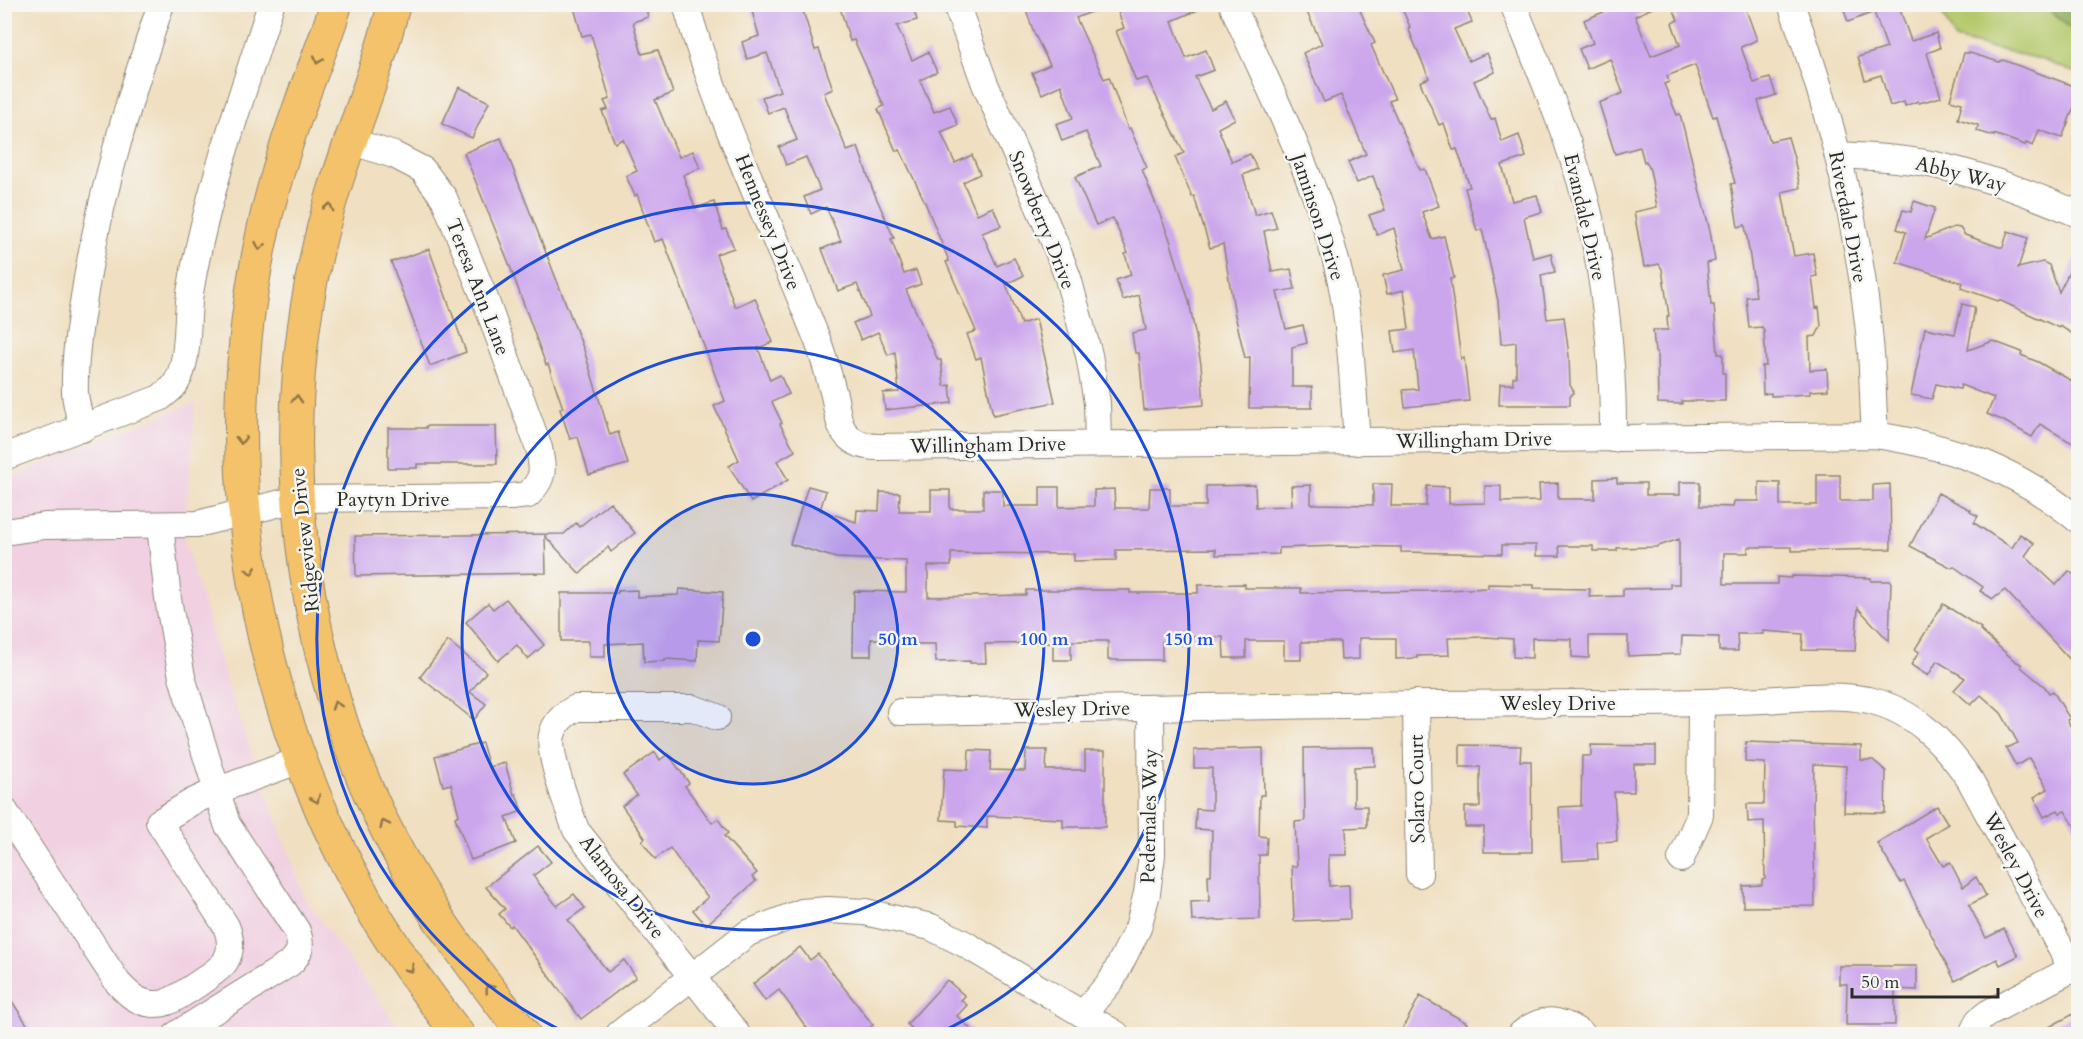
<svg xmlns="http://www.w3.org/2000/svg" width="2083" height="1039" viewBox="0 0 2083 1039" font-family="Cardo,serif">
<style>
.built{fill:#f1d0e2}
.green{fill:#b5c96c;stroke:#707a4c;stroke-width:1.5}
.forest{fill:#90ad60;stroke:#5e6c46;stroke-width:1.5}
.building{fill:#cca6ec;fill-rule:evenodd}
.lines{fill:none;stroke-linecap:round;stroke-linejoin:round}
.minor-casing{stroke:#8e8576;stroke-width:28}
.major-casing{stroke:#8e8576;stroke-width:34}
.minor{stroke:#fff;stroke-width:26}
.major{stroke:#f3c26a;stroke-width:32}
.oneway{stroke:#8f764a}
.ring{fill:none;stroke:#1d4ed8;stroke-width:3}
.labels{text-anchor:middle;dominant-baseline:central;stroke-width:5;stroke-linejoin:round;paint-order:stroke}
.street-label{font-size:20px;fill:#2b2b2b;stroke:#f6f6f2}
.centre{fill:#1d4ed8;stroke:#f6f6f2;stroke-width:3}
.ring-label{font-size:18px;text-anchor:middle;font-weight:bold;fill:#1d4ed8;stroke:#f6f6f2;stroke-width:5;stroke-linejoin:round;paint-order:stroke}
</style>
<rect width="100%" height="100%" fill="#f6f6f2"/>
<filter id="ink" filterUnits="userSpaceOnUse"><feTurbulence type="fractalNoise" baseFrequency=".0167" numOctaves="2"/><feDisplacementMap in="SourceGraphic" scale="12" xChannelSelector="R" yChannelSelector="G"/><feConvolveMatrix kernelMatrix="1 2 1 2 8 2 1 2 1" color-interpolation-filters="sRGB"/></filter>
<filter id="wash" filterUnits="userSpaceOnUse"><feTurbulence type="fractalNoise" baseFrequency=".008" numOctaves="4" result="noise"/><feDisplacementMap in="SourceGraphic" scale="24" xChannelSelector="R" yChannelSelector="G"/><feGaussianBlur stdDeviation="1.35" result="paint"/><feColorMatrix in="noise" values="0 0 0 0 0 0 0 0 0 0 0 0 0 0 0 0 0 1.4 0 .05"/><feComposite in="paint" operator="in"/></filter>
<g filter="url(#wash)">
<rect width="100%" height="100%" fill="#f0dfc0"/>
<!-- built -->
<path class="built" d="M196,402L184,538L227,684L305,898L403,1034H5V480Z"/>
<!-- green -->
<path class="green" d="M1938,5H2078V74L2040,59L1955,39Z"/>
<!-- forest -->
<path class="forest" d="M2044,5H2078V35Z"/>
<g id="blocks">
<!-- building -->
<g class="building">
<path d="M573,4H645L648,17L633,22L642,54L658,50L673,93L655,100L679,157L693,151L700,168L683,175L695,208L714,202L723,230L726,229L734,248L716,254L735,307L755,298L773,342L758,348L770,380L780,375L789,394L772,402L782,423L780,424L795,451L777,461L788,480L751,502L729,466L739,460L714,406L725,401L663,239L654,242L637,194L635,196L626,176L637,171L623,139L615,143L602,111L608,109L604,101L610,99L591,34L582,36Z"/>
<path d="M750,4H801L815,50L819,49L833,89L824,93L847,151L858,147L872,188L894,238L891,239L904,274L916,270L921,284L906,290L938,360H941L944,386L950,385L952,403L885,410L883,393L899,392L895,352L888,355L878,332L861,340L853,323L870,316L857,284L838,291L822,249L841,241L826,207L811,214L804,197L820,190L806,157L786,165L779,147L797,140L784,107L768,113L762,97L780,91L767,53L747,59L742,42L759,36Z"/>
<path d="M839,4H912L917,20L897,26L912,60L928,52L937,72L920,80L934,112L950,106L958,125L941,132L955,163L972,155L980,174L963,182L977,214L993,207L1001,226L982,233L997,266L1014,258L1023,276L1006,284L1021,324L1036,319L1055,402L993,415L981,357L976,359L967,334L976,331L946,262L949,261L924,200L900,150L896,151L878,109L884,106L854,40L850,41Z"/>
<path d="M1024,4H1107V6L1076,18L1104,79L1109,77L1128,129L1130,128L1147,168L1142,170L1169,237L1189,301L1201,364L1204,405L1144,410L1139,353H1135L1132,333L1146,330L1139,295L1123,300L1116,280L1131,275L1125,254L1128,253L1113,218L1096,225L1075,177L1101,166L1086,132L1062,141L1056,124L1073,118L1061,85L1042,94L1032,73L1050,65L1034,33Z"/>
<path d="M1115,4H1212L1172,21L1186,58L1206,50L1214,70L1195,77L1211,109L1226,101L1235,119L1218,128L1232,162L1250,154L1257,169L1243,175L1255,215L1271,210L1277,228L1264,231L1272,272L1291,269L1295,289L1277,292L1286,329L1303,325L1307,343L1292,347V387H1312V408H1249L1250,357L1245,358L1235,315L1223,244L1210,248L1194,196L1192,197L1175,157L1184,153L1147,78L1136,81L1116,31L1124,28Z"/>
<path d="M1303,4H1357L1375,43L1371,45L1395,99L1389,101L1420,170L1425,169L1439,206L1422,212L1432,239L1444,236L1454,278L1450,279L1461,359L1464,358L1469,401L1405,407L1403,390L1418,389L1414,350L1395,353L1392,331L1409,329L1404,290L1387,294L1383,275L1404,270L1394,228L1377,235L1369,215L1385,210L1373,176L1357,183L1348,162L1366,154L1341,95L1324,102L1303,53L1322,44Z"/>
<path d="M1400,4H1464L1472,22L1454,29L1469,61L1487,53L1495,72L1474,81L1491,120L1495,118L1502,142L1519,135L1526,157L1502,165L1512,201L1537,195L1542,212L1524,217L1533,258L1551,253L1555,272L1541,275L1547,319L1564,317L1569,356L1570,385L1574,392L1570,397V405H1499L1500,384H1513V377H1516V342L1501,344L1498,301L1482,229L1477,231L1465,188L1470,187L1457,149L1453,150L1444,123L1439,125L1420,82L1429,78L1408,28L1410,27Z"/>
<path d="M1623,4H1661L1635,16L1651,56L1680,45L1672,23L1678,20L1671,4H1744L1757,40L1741,47L1754,83L1770,78L1776,95L1758,101L1770,141L1788,137L1794,158L1800,188L1782,192L1794,256L1813,253L1817,276L1812,277L1816,308L1819,307L1821,326L1816,336L1809,337L1810,370L1827,369L1828,390L1810,391V394L1771,396V393L1763,394L1762,366H1766L1764,331L1762,327L1749,328L1746,297L1756,296L1745,225L1738,227L1731,184L1735,183L1716,116L1713,117L1695,65L1667,76L1669,82L1664,84L1677,115L1680,114L1710,231L1715,261L1707,263L1711,305H1714L1718,354H1723V373H1725V401H1682V404L1658,403L1657,352H1655L1653,330H1668L1667,316H1669L1662,269L1659,264L1644,267L1634,212L1657,207L1650,170L1646,161L1644,162L1640,147L1615,154L1599,103L1623,93L1610,59L1587,69L1579,49L1593,43L1584,20Z"/>
<path d="M1842,4H1898L1911,41L1936,33L1940,48L1927,53L1941,97L1919,103L1918,101L1905,106L1904,102L1890,106L1881,75L1865,80L1858,57L1887,48L1874,12L1848,22Z"/>
<path d="M1964,53H1970L1999,62L2003,60L2079,88V94L2062,138L2039,130L2033,146L2026,143L2025,145L1994,134V136L1977,131L1978,125L1958,119L1962,103L1950,100Z"/>
<path d="M459,87L489,102L472,138L442,124Z"/>
<path d="M501,138L584,350L610,435L618,432L628,464L589,475L578,437L570,439L560,409L563,408L548,364L546,365L508,261L464,153Z"/>
<path d="M1914,201L1935,208L1925,239L1954,227L1960,228L1965,235L1999,247H2003L2008,231L2028,238L2018,268L2043,262L2049,265L2059,292L2079,252V338L2060,326L2059,328L1999,300L1998,301L1961,288L1963,283L1897,262L1906,232L1897,229L1903,210L1911,212Z"/>
<path d="M429,249L466,352L430,366L391,262Z"/>
<path d="M1962,304L1975,307L1968,350L1993,341L2022,352L2021,355L2038,362L2079,385V447L2040,424L2032,437L2002,420L1987,414L1994,398L1961,385L1960,389L1936,384L1932,399L1911,395L1925,328L1955,334Z"/>
<path d="M426,426H496L497,464H417V468H388V428H426Z"/>
<path d="M1817,475H1840V501H1873V485L1890,484L1891,549L1792,551V547H1748V553H1724V584H1777V577L1792,578V576L1871,578V581H1891L1889,641L1858,608L1855,651L1802,650L1803,634L1763,631V634H1737L1738,651H1719V637L1682,636L1681,654L1649,655L1628,656V636H1589V658L1572,657V639L1532,638V658L1513,657V639L1486,637L1448,638L1449,655L1417,656V658L1396,659V638H1359V659L1341,660L1340,642H1301V660H1284V641H1246V658H1224L1223,637H1186V642H1162V660H1108V641H1071V660H1053V643L985,644L986,663H970V661L936,662L935,644H911V640L871,639V656H853L854,591L906,592V561L836,558L790,544L808,486L826,491L820,510L856,522L857,510L879,511L880,492L900,493L899,511H931V490H950V509H983V490H1003V506H1040V487H1059V507L1094,506V490L1114,489L1115,508H1149L1150,488H1170V506H1206V486L1255,485L1256,507L1292,506L1291,486L1311,485V504L1373,505V484H1392L1391,506H1426L1427,486L1449,487V504L1485,503V486H1501V502L1540,501L1539,484L1558,483V499H1595V479L1617,478V483H1646V495H1680V482H1700V506L1733,507L1734,501H1759V482L1780,483V505H1817ZM1679,539V584H1670V588L1623,589V596L1589,597L1590,589L1534,588V585L1488,584V588L1429,591L1301,593V588H1245V584L1198,585V593H1130V590H1026V595L928,597V566H951V553L1074,554V561L1116,560V550L1216,549V555L1279,554V548L1337,546L1401,547V552L1502,554V545H1536V556H1560L1559,546H1593V551H1617V548L1656,547Z"/>
<path d="M1938,493L1971,510L1970,512L1978,516L1974,523L2012,548L2020,534L2034,543L2025,556L2056,585L2069,571L2079,579V669L2005,590L1993,599L1980,591L1983,587L1953,566L1952,568L1910,546Z"/>
<path d="M610,502L635,533L611,552L608,547L580,574L545,536L546,573L356,576L355,536L564,534L576,523L579,527Z"/>
<path d="M679,589L723,592L719,641L698,640L697,661L665,659V661L644,662L643,642L605,644V657H589V641H561V593H618V591L637,590V597L678,595Z"/>
<path d="M506,599L544,645L528,659L517,645L498,661L466,622L488,603L493,609Z"/>
<path d="M1943,604L1981,628L1980,630L2015,661L2021,664V667L2045,687L2049,693L2053,691L2070,719L2067,720L2077,738L2079,833L2065,811L2060,813L2058,810L2044,817L2034,797L2048,789L2029,758L2016,766L2006,748L2018,743L2001,713L1981,695L1971,705L1954,690L1965,678L1937,661L1928,676L1911,665L1919,652L1915,649Z"/>
<path d="M448,641L486,672L470,692L486,704L474,720L420,677Z"/>
<path d="M1746,742L1861,746V760H1873L1886,771L1885,813L1844,812L1846,766L1814,764L1813,804L1815,906L1743,907V886L1762,885V880L1765,879L1764,821L1748,822L1747,804H1764L1765,763L1745,762Z"/>
<path d="M482,743L489,767L505,763L514,795L516,794L522,811L506,817L516,843L471,860L455,817L459,815L451,784L443,786L435,756Z"/>
<path d="M1460,745L1521,746L1520,761H1531L1532,852H1484V827H1465V807H1480V767H1460Z"/>
<path d="M1591,745L1656,746V764H1634V792H1614L1617,841L1597,842L1598,859L1562,861L1559,807L1581,806L1582,756H1591Z"/>
<path d="M1374,747L1375,766L1354,767V806H1367V827L1346,828L1347,855H1329V886L1349,885L1350,919L1294,921L1292,866H1297L1295,822L1305,821L1304,748Z"/>
<path d="M1263,748L1264,795H1260L1259,836L1267,837L1266,855H1259L1260,919L1192,921L1191,902L1209,901L1208,875H1211L1212,830L1195,829L1196,809L1212,810V768H1194V750Z"/>
<path d="M969,750L991,751L990,770L1025,771L1026,750H1047L1046,770H1085V751H1105V827H1063V819L987,816V828L957,826V821L941,820L944,769L968,770Z"/>
<path d="M655,752L660,760L668,754L689,783L685,786L712,823L718,819L728,833L724,836L757,873L752,877L756,881L706,925L693,910L708,897L692,879L670,848L655,859L642,841L645,838L622,806L637,795L623,775Z"/>
<path d="M1937,806L1948,824L1926,838L1943,866L1950,862L1963,887L1976,877L1986,896L1969,905L1986,938L2004,929L2018,956L2000,965L1997,959L1955,981L1904,881L1901,883L1877,843Z"/>
<path d="M538,846L551,862L533,876L557,906L574,894L585,908L568,920L608,972L624,960L636,977L581,1019L512,925L510,927L499,914L505,909L486,887Z"/>
<path d="M800,947L810,960L818,954L873,1025L861,1035H812L779,990L765,1001L753,984Z"/>
<path d="M1839,966H1917V990L1895,989V1025H1846L1847,984H1839Z"/>
<path d="M947,980L965,996L961,1000L967,1005L957,1016L977,1035H919L907,1024Z"/>
<path d="M4,989L34,1035H4Z"/>
<path d="M1420,996L1467,1023L1460,1035H1399Z"/>
<path d="M2079,1011V1035H2034Z"/>
</g>
</g>
</g>
<g filter="url(#ink)">
<use href="#blocks" fill-opacity="0" stroke="#8e8576" stroke-width="1.5"/>
<g class="lines">
<defs>
<g id="minor">
<path d="M686,4C718,119 773,228 817,339C824,357 829,377 834,395C837,407 837,420 843,430C851,443 864,447 878,447L1875,435C1954,447 2015,468 2078,520"/>
<path d="M956,4L985,84L1054,241L1068,278L1089,355L1097,403L1098,444"/>
<path d="M1232,4C1271,93 1318,182 1340,277C1351,328 1353,389 1357,442"/>
<path d="M1513,4C1537,63 1561,120 1580,180C1603,259 1614,357 1613,439"/>
<path d="M1791,4C1832,114 1861,236 1871,353C1873,380 1873,408 1875,435"/>
<path d="M1838,155C1871,157 1903,158 1935,165C1985,176 2032,194 2078,214"/>
<path d="M82,429C80,417 76,405 75,393C74,361 79,328 84,297C99,197 129,100 161,4"/>
<path d="M4,457L160,398C165,393 173,389 176,383C190,360 186,320 190,293C206,194 241,100 271,4"/>
<path d="M160,525L168,599L182,677L227,824L297,931C302,945 301,954 289,964L177,1034"/>
<path d="M4,532L45,526L197,524L297,499L511,497L528,495C545,477 543,471 539,448L485,299L444,198L423,170L394,155L350,141"/>
<path d="M1416,703L1419,874"/>
<path d="M900,712C1144,708 1387,703 1631,703C1675,703 1719,702 1764,700C1799,698 1834,693 1869,700C1915,711 1944,742 1970,780L2072,969"/>
<path d="M717,717L693,708H576C564,714 555,722 552,735C547,753 569,810 576,830L737,1034"/>
<path d="M4,810L118,983C128,994 138,1003 153,1004C157,1004 164,1004 167,1002C178,998 219,971 225,962C232,951 231,938 226,926L159,822L192,802L216,791L300,760"/>
<path d="M1681,859L1700,815L1701,703"/>
<path d="M1083,1014L1112,980L1138,928L1147,893L1152,855L1151,708"/>
<path d="M619,1034L748,933L802,912L828,910L865,912L931,927L963,943L1116,1034"/>
<path d="M1521,1034C1543,1015 1559,1019 1582,1034"/>
<path d="M1972,1034L1978,1021L1988,1013L2078,966"/>
</g>
<g id="major">
<path d="M336,4C326,40 311,73 299,108C283,153 269,199 260,245C214,470 253,699 365,898C392,946 425,991 458,1034"/>
<path d="M394,4C373,91 334,171 316,258C271,466 303,687 409,872C443,930 484,982 524,1034"/>
</g>
</defs>
<!-- minor casing -->
<use href="#minor" class="minor-casing"/>
<!-- major casing -->
<use href="#major" class="major-casing"/>
<!-- minor -->
<use href="#minor" class="minor"/>
<!-- major -->
<use href="#major" class="major"/>
</g>
<!-- one-way arrows -->
<defs><path id="oneway-chevron" d="M-2-3.5L2.5 0L-2 3.5" fill="none" stroke-width="1.6" stroke-linecap="round" stroke-linejoin="round" transform="scale(1.5)"/></defs>
<g class="oneway">
<use href="#oneway-chevron" transform="translate(318 60) rotate(110)"/>
<use href="#oneway-chevron" transform="translate(329 207) rotate(-74)"/>
<use href="#oneway-chevron" transform="translate(260 246) rotate(102)"/>
<use href="#oneway-chevron" transform="translate(297 399) rotate(-87)"/>
<use href="#oneway-chevron" transform="translate(241 440) rotate(89)"/>
<use href="#oneway-chevron" transform="translate(251 571) rotate(82)"/>
<use href="#oneway-chevron" transform="translate(336 705) rotate(-108)"/>
<use href="#oneway-chevron" transform="translate(316 799) rotate(67)"/>
<use href="#oneway-chevron" transform="translate(384 824) rotate(-116)"/>
<use href="#oneway-chevron" transform="translate(410 969) rotate(56)"/>
<use href="#oneway-chevron" transform="translate(489 988) rotate(-128)"/>
</g>
</g>
<!-- distance rings -->
<circle cx="753" cy="639" r="145" fill="#1d4ed8" fill-opacity=".12"/>
<g class="ring">
<circle cx="753" cy="639" r="145"/>
<circle cx="753" cy="639" r="291"/>
<path d="M569 1034A436 436 0 1 1 937 1034"/>
</g>
<g class="labels">
<!-- street labels -->
<g class="street-label">
<text transform="translate(1961 174) rotate(14)">Abby Way</text>
<text transform="translate(1318 217) rotate(72)">Jaminson Drive</text>
<text transform="translate(1585 217) rotate(77)">Evandale Drive</text>
<text transform="translate(1848 217) rotate(79)">Riverdale Drive</text>
<text transform="translate(1042 220) rotate(68)">Snowberry Drive</text>
<text transform="translate(768 222) rotate(68)">Hennessey Drive</text>
<text transform="translate(478 287) rotate(69)">Teresa Ann Lane</text>
<text transform="translate(1474 440) rotate(-1)">Willingham Drive</text>
<text transform="translate(988 445) rotate(-1)">Willingham Drive</text>
<text x="393" y="499">Paytyn Drive</text>
<text transform="translate(305 540) rotate(-96)">Ridgeview Drive</text>
<text x="1558" y="703">Wesley Drive</text>
<text transform="translate(1072 709) rotate(-1)">Wesley Drive</text>
<text transform="translate(1417 789) rotate(-91)">Solaro Court</text>
<text transform="translate(1149 816) rotate(-89)">Pedernales Way</text>
<text transform="translate(2016 865) rotate(62)">Wesley Drive</text>
<text transform="translate(622 887) rotate(52)">Alamosa Drive</text>
</g>
</g>
<circle cx="753" cy="639" r="9" class="centre"/>
<g class="ring-label">
<text x="898" y="645">50 m</text>
<text x="1044" y="645">100 m</text>
<text x="1189" y="645">150 m</text>
</g>
<!-- margin -->
<rect width="2083" height="1039" fill="none" stroke="#f6f6f2" stroke-width="24"/>
<!-- scale -->
<path d="M1852 988v9h146v-9" fill="none" stroke="#2b2b2b" stroke-width="3"/>
<text x="1861" y="988" font-size="18" fill="#2b2b2b" stroke="#f6f6f2" stroke-width="4.5" paint-order="stroke">50 m</text>
</svg>
